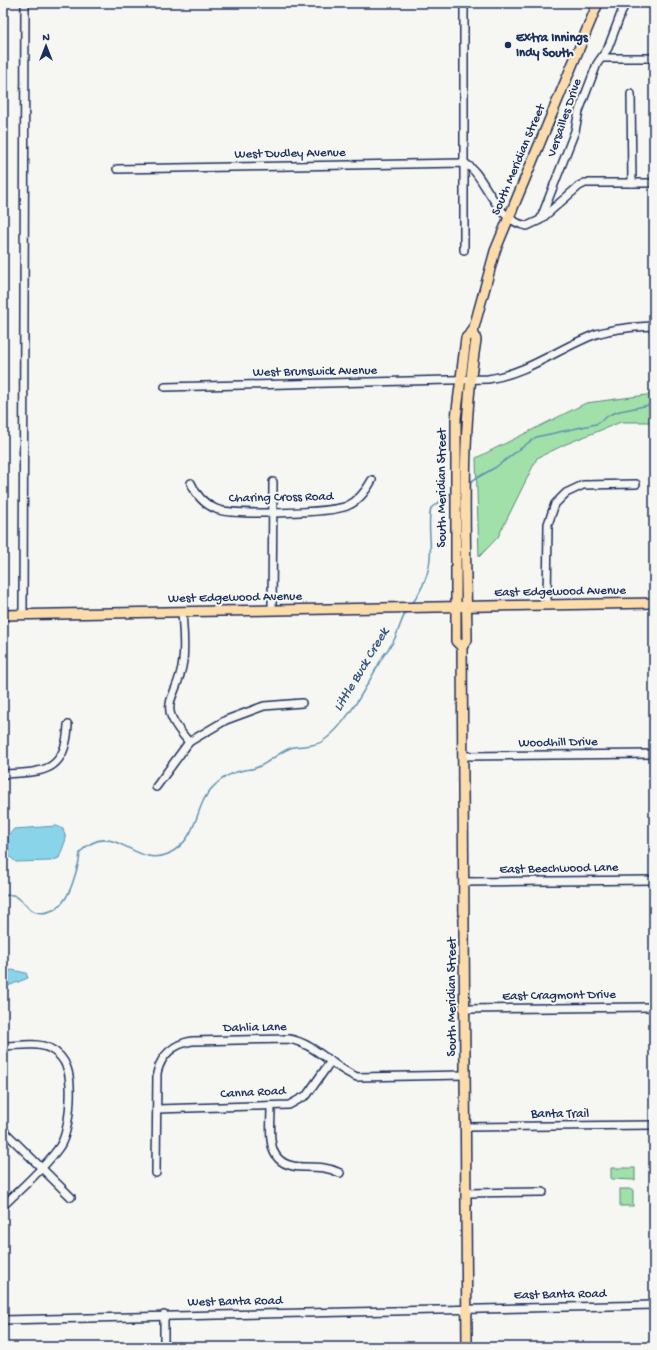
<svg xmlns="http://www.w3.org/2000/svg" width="657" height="1350" viewBox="0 0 657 1350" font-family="'Gochi Hand',sans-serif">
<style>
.green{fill:#a1e0a8;stroke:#5e8883}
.water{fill:#8ad4ea;stroke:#5e92b2}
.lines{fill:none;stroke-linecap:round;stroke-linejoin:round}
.stream{stroke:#5e92b2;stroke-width:1.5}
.minor-casing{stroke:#1b2f5e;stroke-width:10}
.major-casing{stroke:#1b2f5e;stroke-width:12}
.minor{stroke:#f6f6f2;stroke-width:7}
.major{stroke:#fddcac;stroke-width:9}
.poi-dot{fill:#1b2f5e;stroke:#f6f6f2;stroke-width:1.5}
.labels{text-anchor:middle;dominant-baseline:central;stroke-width:4;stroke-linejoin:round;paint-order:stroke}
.poi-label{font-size:13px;font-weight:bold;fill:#1b2f5e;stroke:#f6f6f2;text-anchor:start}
.street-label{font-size:13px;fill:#1b2f5e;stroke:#f6f6f2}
.water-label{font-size:14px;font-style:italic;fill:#375881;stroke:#f6f6f2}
</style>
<rect width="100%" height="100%" fill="#f6f6f2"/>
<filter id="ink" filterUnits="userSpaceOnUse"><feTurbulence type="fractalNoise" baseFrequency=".025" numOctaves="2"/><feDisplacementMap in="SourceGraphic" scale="8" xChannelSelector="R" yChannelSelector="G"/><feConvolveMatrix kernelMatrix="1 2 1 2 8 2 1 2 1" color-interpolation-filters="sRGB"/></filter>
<g filter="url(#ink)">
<!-- green -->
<g class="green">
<path d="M654,394V422H621L566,444L537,458L498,537L479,557L476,458L586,403Z"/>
<path d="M611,1168H635V1180L611,1179Z"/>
<rect x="620" y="1189" width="13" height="17"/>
</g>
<!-- water -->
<g class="water">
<path d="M57,826L63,829L66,839L59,858L51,861L16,862L8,855V836L14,829Z"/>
<path d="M12,970L26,973L28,978L3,988V972Z"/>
</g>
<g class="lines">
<!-- stream -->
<g class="stream">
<path d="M468,483L496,467L536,437L596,424L611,414L620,411L654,404"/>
<path d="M412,604C421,591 429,574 430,558C432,541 427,525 431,508L453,491"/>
<path d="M3,897C24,885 24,925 55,909C69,901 74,879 78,865C80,861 79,856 80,853C83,848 87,846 92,843C118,829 138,867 168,854C201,838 193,805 214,786C221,779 231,773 240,771C246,769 252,770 258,767C271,762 280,750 294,747C304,745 315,747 323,741C347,725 368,683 382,658C385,652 391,647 394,640C399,630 401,620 407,610"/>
</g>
<defs>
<g id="minor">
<path d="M464,3V250"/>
<path d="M603,58H654"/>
<path d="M631,94L632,183"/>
<path d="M117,169L464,163C485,172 493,220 527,226L540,220L579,186L585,183H654"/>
<path d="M541,218L575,131L579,111L597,64L608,48L625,3"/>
<path d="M165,387L488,379C528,373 559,348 596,334C615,328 635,327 654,326"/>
<path d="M191,483C196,495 204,504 216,509C231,516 331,513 347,506C359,501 366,491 372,480"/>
<path d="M547,605L548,524L555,504L566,493L583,485L636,484"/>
<path d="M272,610L273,482"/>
<path d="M182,612C183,628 185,645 183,661C177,704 153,701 189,742"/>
<path d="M23,615L25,3"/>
<path d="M463,756L654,754"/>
<path d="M3,774C43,772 66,773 68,725"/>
<path d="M156,787L189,742L226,720L264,706L302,703"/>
<path d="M464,882L654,880"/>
<path d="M465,1009L654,1007"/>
<path d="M3,1046C17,1046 36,1042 49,1048C57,1052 64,1059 67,1068C73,1085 70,1130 60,1146C46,1167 21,1188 3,1206"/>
<path d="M271,1106C271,1136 264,1167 304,1167C318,1167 328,1167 340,1173"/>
<path d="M157,1109L289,1105L307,1095L331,1061"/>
<path d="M466,1127L654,1125"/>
<path d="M5,1132L71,1197"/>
<path d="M156,1173L157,1073C161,1055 174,1044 192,1041L289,1039C316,1044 333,1068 357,1077L465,1075"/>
<path d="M466,1193L543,1192"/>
<path d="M164,1315V1347"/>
<path d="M3,1320L654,1305"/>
</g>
<g id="major">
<path d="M3,615L654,603"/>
<path d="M462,647L456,641V418L466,338L473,331L495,251L598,3"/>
<path d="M467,1347L462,647L467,640C466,540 460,440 476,340L473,331"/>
</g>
</defs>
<!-- minor casing -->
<use href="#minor" class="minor-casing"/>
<!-- major casing -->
<use href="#major" class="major-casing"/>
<!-- minor -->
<use href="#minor" class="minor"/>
<!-- major -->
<use href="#major" class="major"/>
</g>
</g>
<!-- markers -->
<circle class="poi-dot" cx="508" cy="45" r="4"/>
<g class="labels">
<!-- poi labels -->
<g class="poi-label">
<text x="516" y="38">Extra Innings<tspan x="516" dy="15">Indy South</tspan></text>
</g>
<!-- street labels -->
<g class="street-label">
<text transform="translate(565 118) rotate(-71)">Versailles Drive</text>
<text transform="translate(290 154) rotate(-1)">West Dudley Avenue</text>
<text transform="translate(519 160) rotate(-67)">South Meridian Street</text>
<text transform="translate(315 372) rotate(-1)">West Brunswick Avenue</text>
<text transform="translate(442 488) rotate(-90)">South Meridian Street</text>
<text transform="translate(281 498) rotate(-1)">Charing Cross Road</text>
<text transform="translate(560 592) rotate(-1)">East Edgewood Avenue</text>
<text transform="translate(235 598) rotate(-1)">West Edgewood Avenue</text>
<text transform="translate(558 743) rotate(-1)">Woodhill Drive</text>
<text transform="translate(559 869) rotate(-1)">East Beechwood Lane</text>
<text transform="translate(559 996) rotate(-1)">East Cragmont Drive</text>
<text transform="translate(452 997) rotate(-90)">South Meridian Street</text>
<text transform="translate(255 1028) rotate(-1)">Dahlia Lane</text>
<text transform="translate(253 1093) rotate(-3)">Canna Road</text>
<text x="560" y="1114">Banta Trail</text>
<text transform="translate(560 1295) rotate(-1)">East Banta Road</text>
<text transform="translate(235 1302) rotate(-1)">West Banta Road</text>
</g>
<!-- water labels -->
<g class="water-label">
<text transform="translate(362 670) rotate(-59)">Little Buck Creek</text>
</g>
</g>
<!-- margin -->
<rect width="657" height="1350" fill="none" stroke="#f6f6f2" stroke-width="16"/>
<rect x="8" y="8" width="641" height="1334" fill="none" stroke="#1b2f5e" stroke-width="1.5" filter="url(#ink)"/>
<!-- north arrow -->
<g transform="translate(46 46)" stroke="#f6f6f2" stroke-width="3" paint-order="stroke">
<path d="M0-3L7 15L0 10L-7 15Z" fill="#1b2f5e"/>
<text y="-6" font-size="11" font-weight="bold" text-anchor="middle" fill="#1b2f5e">N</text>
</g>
</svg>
